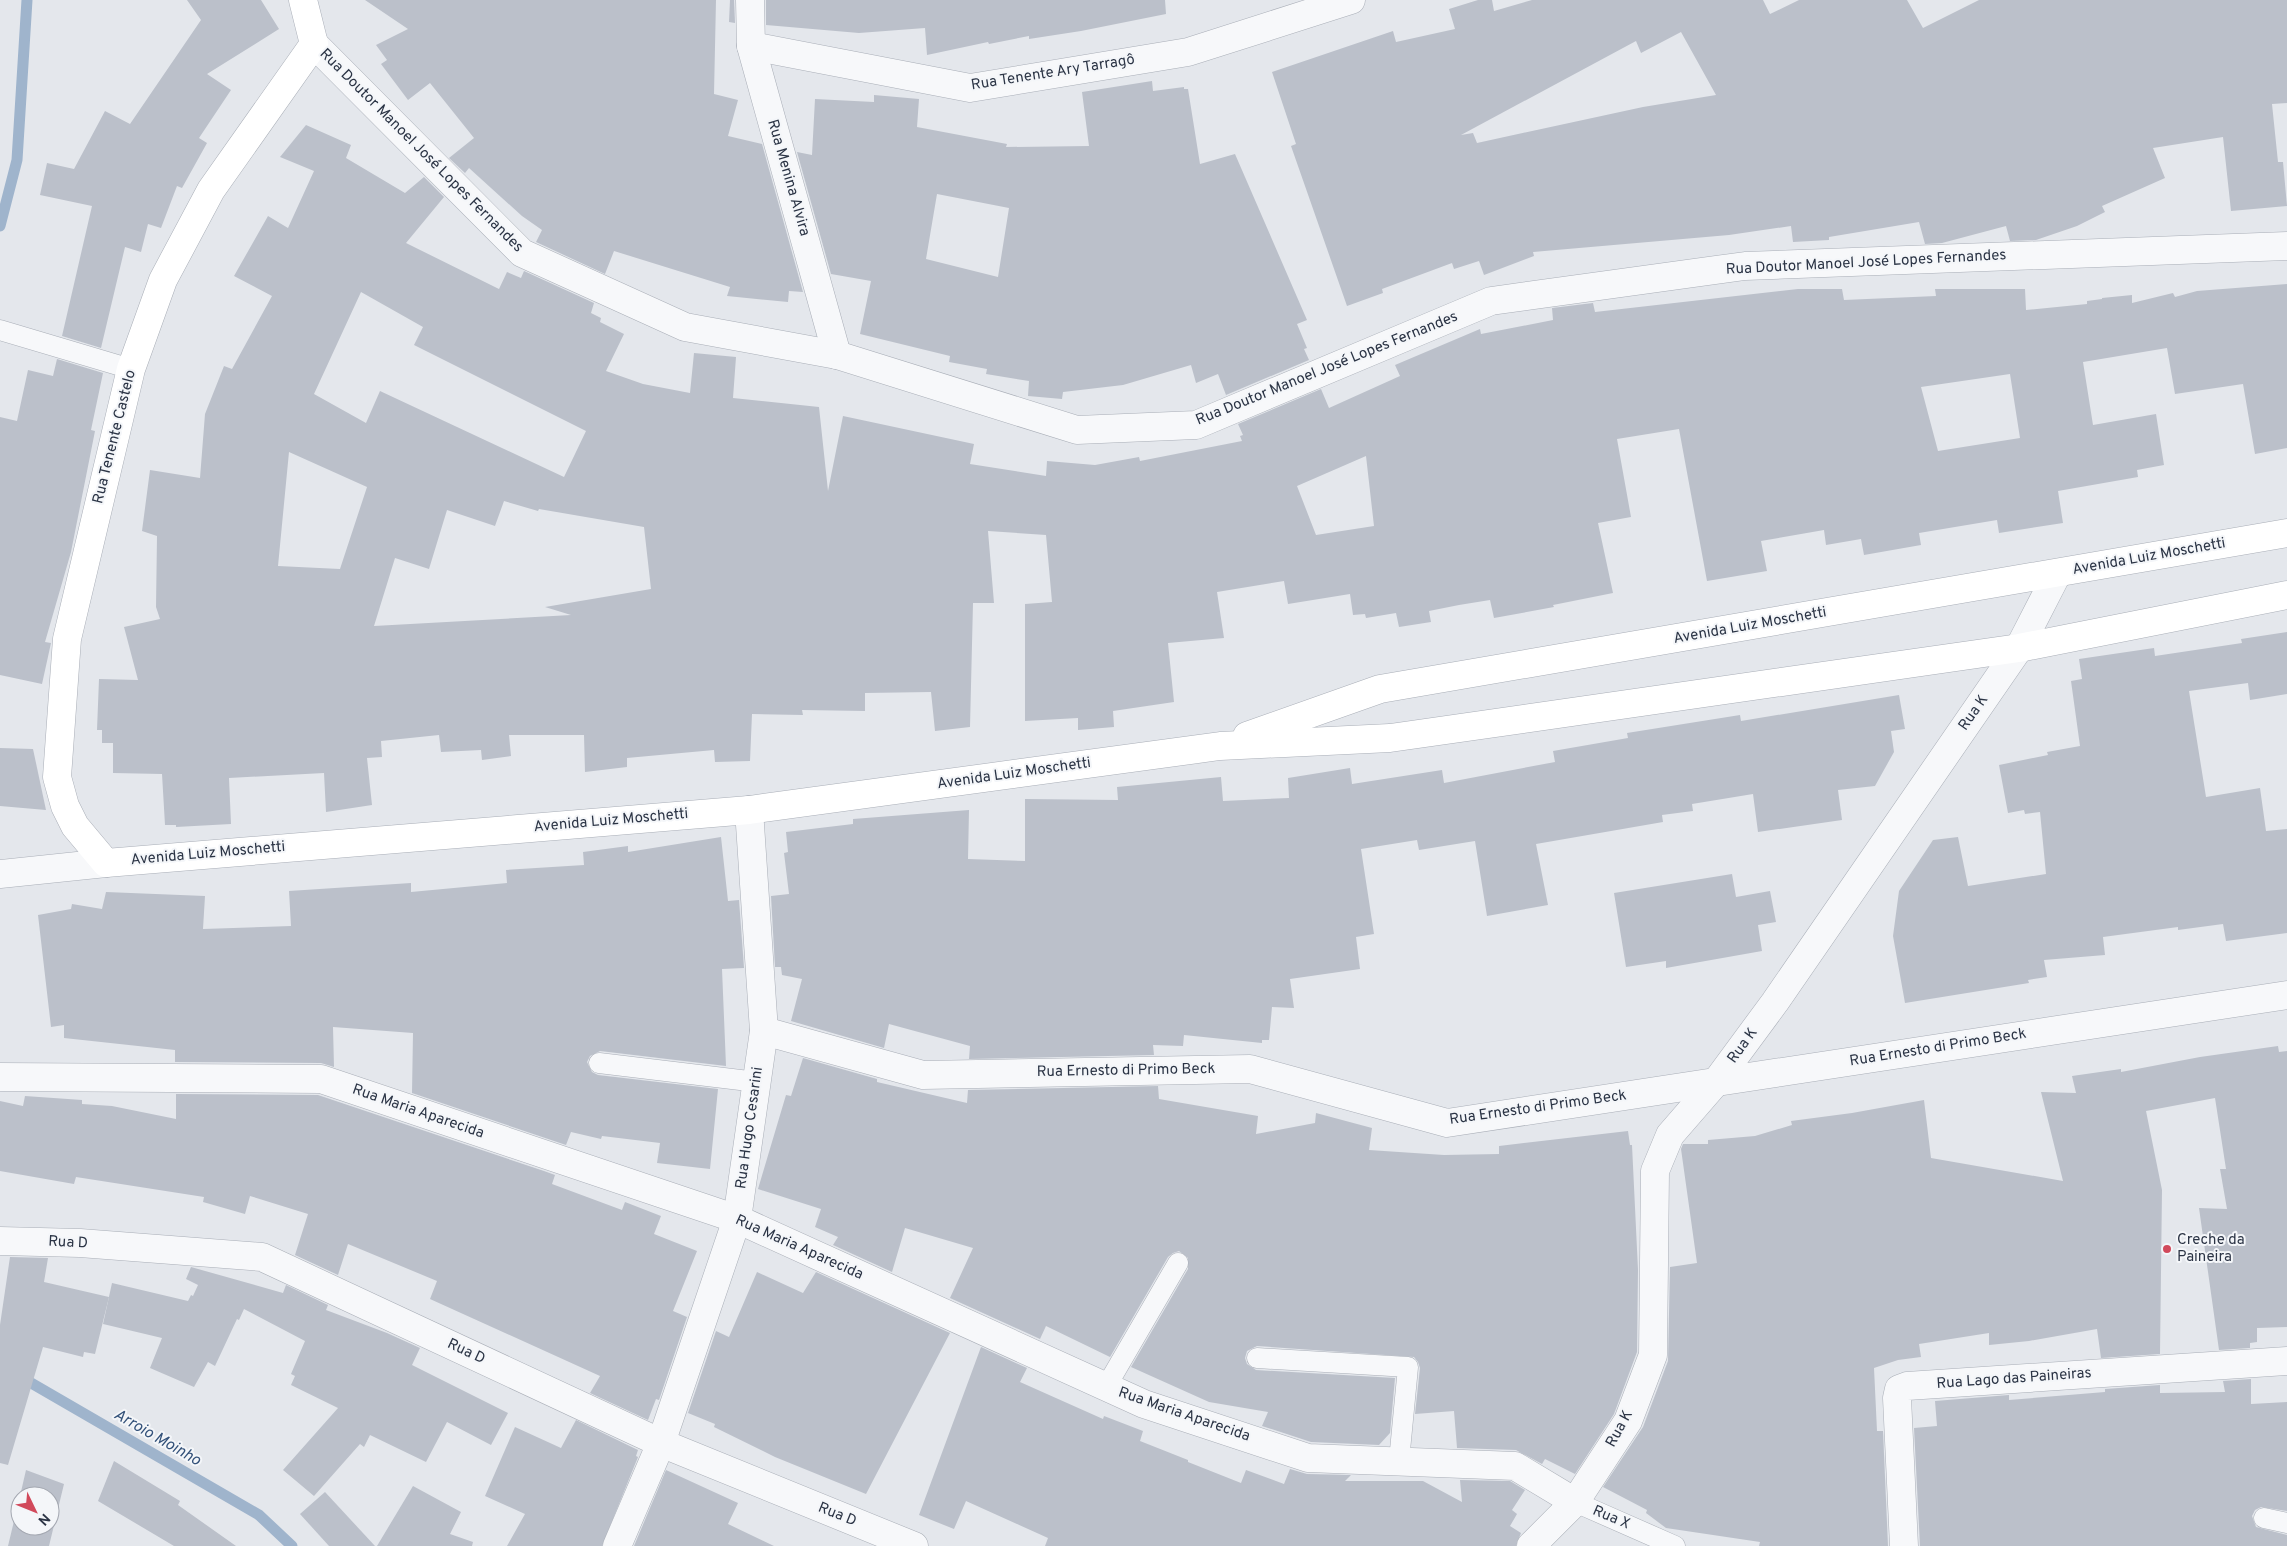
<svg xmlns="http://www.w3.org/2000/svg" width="2287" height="1546" viewBox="0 0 2287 1546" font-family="Overpass,sans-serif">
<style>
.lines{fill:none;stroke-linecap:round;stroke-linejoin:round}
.stream{stroke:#9fb4cc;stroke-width:11}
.building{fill:#bbc0ca;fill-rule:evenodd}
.lane-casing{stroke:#a9aeb7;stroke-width:21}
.street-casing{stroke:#a9aeb7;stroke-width:29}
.secondary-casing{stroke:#a9aeb7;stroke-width:29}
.lane{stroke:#f7f8fa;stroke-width:20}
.street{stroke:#f7f8fa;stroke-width:28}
.secondary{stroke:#fff;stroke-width:28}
.poi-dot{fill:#d1495b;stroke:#f4f6f9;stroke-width:2}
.labels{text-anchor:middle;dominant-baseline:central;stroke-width:4;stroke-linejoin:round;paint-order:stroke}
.street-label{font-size:15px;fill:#2b3445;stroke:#f4f6f9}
.poi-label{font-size:15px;fill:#2b3445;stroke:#f4f6f9;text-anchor:start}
.water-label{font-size:16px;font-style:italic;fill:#34527a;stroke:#f4f6f9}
</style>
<rect width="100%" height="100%" fill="#e4e7ec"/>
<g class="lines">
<!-- stream -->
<g class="stream">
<path d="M0,226L17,160L27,0"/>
<path d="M0,1365L259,1515L292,1546"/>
</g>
</g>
<!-- building -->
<g class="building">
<path d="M187,0H261L279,29L207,74L231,90L199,138L207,143L182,188L177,186L161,228L148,224L141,252L125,247L101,348L62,336L92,206L40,195L47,163L74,169L105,111L130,124L201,20Z"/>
<path d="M365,0H716L714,94L738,100L728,136L762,144L803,292L789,291L788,302L727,296L730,287L614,251L605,274L536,242L542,230L522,216L469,168L465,173L449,158L474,138L430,83L408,100L381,64L387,60L376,45L408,29Z"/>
<path d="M730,0H734L735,23L729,22Z"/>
<path d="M766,0H1165L1166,14L1081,31L1029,39V36L989,44L988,42L927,55L925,28L859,33L766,25Z"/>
<path d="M1478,0H1492L1494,11L1532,0H1763L1770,14L1799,0H1907L1923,28L1979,0H2287V103L2272,104L2278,162H2283L2287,206L2231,211L2223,137L2153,148L2165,178L2102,206L2105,212L2077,226L2036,240L2010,241L2006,226L1942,243L1925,244L1919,222L1829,237V240L1793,242L1791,226L1729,235L1533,252L1534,256L1484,275L1479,261L1454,269L1452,263L1382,289L1383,293L1347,306L1291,146L1296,144L1272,72L1393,31L1396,42L1455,29L1449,9ZM1681,32L1716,95L1643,107L1477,143L1473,133L1461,135L1636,41L1641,53Z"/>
<path d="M1152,81L1153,91L1184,87V89H1188L1200,164L1235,154L1307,320L1297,324L1307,348L1304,349L1309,360L1226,395L1218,374L1196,383L1191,365L1123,385L1063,392L1062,399L1028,396L1029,381L986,374L987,369L949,362L950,356L860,334L871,281L831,274L797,152L812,155L815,99L874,102V95L919,99L917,127L1007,144L1006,147L1089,146L1082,92ZM937,194L1009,208L998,277L926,259Z"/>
<path d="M306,125L351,145L346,158L405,193L424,177L444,197L406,243L499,289L507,272L521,278L524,271L594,303L591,313L601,318L600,322L624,334L606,371L643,384L690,393L694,353L736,357L733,398L819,407L828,491L843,416L974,444L970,464L1046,476L1047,461L1095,465L1139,457L1140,461L1242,441L1240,436L1243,435L1238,424L1321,389L1329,408L1400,376L1395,365L1480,329L1481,334L1553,320L1552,308L1593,303L1595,312L1798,289H1842L1844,300L1936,296L1935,289H2025L2026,310L2087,304V301L2102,299V298L2132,295V303L2173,293L2175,297L2197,291L2287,284V448L2255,454L2243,384L2175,394L2167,348L2083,362L2093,425L2156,414L2164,465L2137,470L2138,477L2058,491L2063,523L1999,533L1997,520L1919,533L1921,545L1864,555L1861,539L1826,545L1824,530L1761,541L1767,571L1707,581L1679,429L1617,439L1631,517L1598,523L1613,593L1553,605L1554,607L1494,618L1490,600L1459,605L1429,611L1431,622L1399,627L1396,613L1366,618L1365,614L1353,615L1350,594L1288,604L1284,581L1217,592L1224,638L1168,643L1174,702L1113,711L1114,727L1078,730V718L1025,721V604L1052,602L1046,535L988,531L994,603H973L970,727L935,731L931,692L865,693V711L802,710L803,715L752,714L750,761L715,762L714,750L627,758V767L585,772L584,735H509L511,756L482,760L481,750L441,752L439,735L381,741L382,757L367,758L372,805L326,812L324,773L229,778L231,824L176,827V825H165L162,774L113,773V743H102V730H97L99,679L138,680L124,627L160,619L156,607L157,536L142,531L150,470L200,478L205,414L224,366L232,369L272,296L234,276L268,216L288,228L314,171L280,157ZM361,292L423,327L414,345L586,431L564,477L380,391L366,423L314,394ZM2010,374L2020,438L1938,451L1921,387ZM289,452L367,487L340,569L278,566ZM1366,456L1374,526L1316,535L1297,486ZM504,501L538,511L539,509L644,527L651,589L545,607L571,615L374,626L395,558L429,569L447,510L495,526Z"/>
<path d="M57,359L103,373L91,430L95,431L71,552L45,642L51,643L42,684L0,675V417L17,421L28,370L53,376Z"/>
<path d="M2287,632V694L2250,700L2248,683L2189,691L2206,797L2260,788L2266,831L2287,829V933L2226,941L2223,924L2178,930V927L2103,937L2105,955L2044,960L2047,977L2028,980L2029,983L1905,1003L1893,936L1899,891L1933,840L1958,837L1968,886L2046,874L2040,812L2025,814L2024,810L2008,813L1999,765L2048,755L2047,752L2080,746L2071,681L2082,679L2079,659L2154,648L2155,656L2242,643L2241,639Z"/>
<path d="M1899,695L1905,729L1891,731L1894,752L1875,786L1838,790L1842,820L1758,832L1753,794L1692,804L1693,811L1662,815L1663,822L1536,844L1548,905L1487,916L1475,841L1419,850L1417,840L1361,849L1374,934L1356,937L1360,969L1290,979L1294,1008L1272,1007L1269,1040H1262V1043L1184,1035L1183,1046L1153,1045L1154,1055L969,1059L970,1046L889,1024L884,1048L791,1021L802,979L782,975L781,967H775L771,896L789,894L784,853L788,852L786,832L853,824V819L969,810L968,859L1025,861V799L1118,800L1117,787L1221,777L1223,801L1289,798L1288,778L1350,768L1352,784L1442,770L1444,783L1555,762L1553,751L1628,738L1627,733L1740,715L1741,721Z"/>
<path d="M0,748L33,749L46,810L0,806Z"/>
<path d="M721,837L728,901L739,900L744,968L722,969L726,1066L600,1051L590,1056L587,1062L592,1072L598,1075L718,1089L710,1169L657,1163L660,1143L602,1136L601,1139L571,1132L566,1145L412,1093L413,1033L333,1027L334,1067L321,1063L175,1062V1050L64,1038V1025L51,1027L38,915L71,909L72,904L102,909L106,892L205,896L203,929L291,926L289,891L411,883V892L507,883L506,870L584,865L583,852L628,846V852Z"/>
<path d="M1732,874L1736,897L1770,891L1776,922L1758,925L1762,951L1666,968V961L1626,967L1614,893Z"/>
<path d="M2278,1046L2279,1052L2287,1051V1327L2257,1328V1342L2250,1343V1348L2219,1350L2199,1208L2227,1209L2220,1169H2226L2215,1098L2146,1111L2162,1190L2160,1354L2101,1358L2097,1329L2029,1341L1989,1345V1333L1919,1344L1921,1357L1898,1360L1874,1368L1877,1431H1883L1888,1546H1759L1760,1542L1666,1528L1646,1513L1647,1510L1603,1487L1643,1427L1668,1361L1670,1267L1697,1263L1681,1149L1683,1144H1708V1140L1755,1136L1792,1125L1791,1121L1852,1113L1924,1100L1931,1158L2063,1181L2041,1092L2076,1093L2072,1076L2121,1069V1072L2200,1057Z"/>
<path d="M803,1058L877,1079V1082L967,1103L968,1090L1158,1086L1159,1099L1258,1116L1256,1134L1315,1123L1316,1113L1372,1128L1369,1150L1444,1155L1499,1154V1146L1628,1131L1630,1145H1632L1638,1270L1637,1352L1614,1414L1575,1474L1545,1459L1542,1464L1516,1450L1457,1448L1454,1411L1415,1414L1420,1368L1418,1362L1414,1357L1257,1346L1247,1351L1245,1358L1247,1364L1256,1370L1395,1378L1390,1433L1379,1445L1311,1442L1262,1426L1268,1412L1209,1402L1131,1367L1188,1269V1258L1179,1251L1173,1253L1168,1257L1110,1357L1046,1326L1040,1339L950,1298L973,1248L905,1228L892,1272L833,1245L838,1237L815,1227L821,1209L758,1189L786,1095L791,1096Z"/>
<path d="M176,1094L318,1095L544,1171L555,1175L552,1184L622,1210L625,1202L661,1216L654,1234L697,1251L673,1311L687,1317L659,1400L656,1399L648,1420L590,1393L600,1376L430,1299L437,1281L348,1244L338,1275L295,1255L308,1214L250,1196L245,1214L203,1202L204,1197L76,1177L74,1184L0,1171V1101L23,1106L25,1096L82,1100V1104L112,1106L176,1119Z"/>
<path d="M10,1257L48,1258L44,1282L109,1297L95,1354L84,1352L83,1357L43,1347L8,1465L0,1463V1325Z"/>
<path d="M191,1267L283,1293L286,1285L328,1305L326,1310L387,1333L420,1348L412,1365L508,1413L491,1445L447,1422L426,1462L370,1435L364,1447L360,1444L314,1496L283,1470L338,1408L291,1385L295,1376L291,1374L305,1341L244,1309L239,1320L237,1319L215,1366L208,1362L194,1387L150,1368L162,1338L103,1324L112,1283L188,1301L191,1295L193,1296L198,1285L186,1279Z"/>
<path d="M757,1272L803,1293L816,1272L950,1333L866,1494L775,1457L714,1427L715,1424L688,1413L716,1331L729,1337Z"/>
<path d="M981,1347L1027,1368L1020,1382L1103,1419L1104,1416L1143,1431L1140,1441L1188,1460V1462L1241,1483L1246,1470L1284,1484L1290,1469L1307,1474L1351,1475L1345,1481H1423L1462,1502L1460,1480L1510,1481L1525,1490L1512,1510L1517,1514L1510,1526L1521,1533L1516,1546H1045L1048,1538L966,1501L954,1529L919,1515Z"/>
<path d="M2251,1379V1404L2287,1402V1511L2261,1507L2255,1510L2252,1516L2256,1527L2287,1535V1546H1920L1914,1428L1937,1426L1935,1401L2009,1395V1400L2105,1392V1389L2160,1385V1393L2225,1392L2223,1381Z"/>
<path d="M576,1420L638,1450L636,1456L638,1457L602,1546H507L525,1514L485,1496L515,1427L561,1448Z"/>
<path d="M114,1461L180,1501L178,1505L236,1546H174L98,1501Z"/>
<path d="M26,1470L64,1484L49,1546H8L20,1496V1526H50V1496H20Z"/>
<path d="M666,1470L738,1503L728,1524L774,1546H634Z"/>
<path d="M413,1486L461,1512L450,1534L473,1542L472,1546H377Z"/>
<path d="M325,1492L375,1546H329L300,1514Z"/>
</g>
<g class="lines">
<defs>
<g id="lane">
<path d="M0,330L131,369"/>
<path d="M599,1063L757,1082"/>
<path d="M1257,1358L1408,1367L1399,1461"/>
<path d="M1106,1387L1178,1263"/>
<path d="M1575,1502L1675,1546"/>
<path d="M2264,1518L2287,1523"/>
</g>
<g id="street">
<path d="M750,0L751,46L837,355"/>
<path d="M314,44L522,253L685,327L837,355L1077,430L1196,425L1491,301L1745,266L2287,246"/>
<path d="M751,46L970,88L1188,52L1351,0"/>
<path d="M0,874L106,863"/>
<path d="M764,1031L923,1075L1250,1069L1447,1123L2287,995"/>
<path d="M0,1077L321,1079L737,1219L1144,1404L1308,1458L1515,1466L1575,1502"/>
<path d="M0,1241L80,1243L262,1257L661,1443L914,1546"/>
<path d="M617,1546L661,1443L737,1219L764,1031L749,810"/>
<path d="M1531,1546L1575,1502L1628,1421L1653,1355L1655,1171L1670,1135L1716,1082L1775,1002L2019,648L2057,574"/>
<path d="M1904,1546L1897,1398L1899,1389L1907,1386L2287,1361"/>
</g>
<g id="secondary">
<path d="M303,0L314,44L211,190L163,280L131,369L67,639L57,777L65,806L75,826L106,863L749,810L1220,746L1390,738L2019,648L2287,595"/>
<path d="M1247,736L1380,689L2287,533"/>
</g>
</defs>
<!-- lane casing -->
<use href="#lane" class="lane-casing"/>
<!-- street casing -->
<use href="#street" class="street-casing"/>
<!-- secondary casing -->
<use href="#secondary" class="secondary-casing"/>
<!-- lane -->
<use href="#lane" class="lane"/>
<!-- street -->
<use href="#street" class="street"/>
<!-- secondary -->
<use href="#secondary" class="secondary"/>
</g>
<!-- markers -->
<circle class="poi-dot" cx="2167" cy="1249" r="5"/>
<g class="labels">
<!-- street labels -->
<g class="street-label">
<text transform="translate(1053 73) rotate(-9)">Rua Tenente Ary Tarragô</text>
<text transform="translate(421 151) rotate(45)">Rua Doutor Manoel José Lopes Fernandes</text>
<text transform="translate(788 178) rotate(74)">Rua Menina Alvira</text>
<text transform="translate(1866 263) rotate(-3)">Rua Doutor Manoel José Lopes Fernandes</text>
<text transform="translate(1327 369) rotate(-22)">Rua Doutor Manoel José Lopes Fernandes</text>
<text transform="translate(115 437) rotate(-76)">Rua Tenente Castelo</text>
<text transform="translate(2149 557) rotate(-10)">Avenida Luiz Moschetti</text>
<text transform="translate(1750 626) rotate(-10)">Avenida Luiz Moschetti</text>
<text transform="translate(1974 713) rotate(-55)">Rua K</text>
<text transform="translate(1014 774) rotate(-8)">Avenida Luiz Moschetti</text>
<text transform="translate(611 821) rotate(-5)">Avenida Luiz Moschetti</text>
<text transform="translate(208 854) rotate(-5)">Avenida Luiz Moschetti</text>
<text transform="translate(1743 1046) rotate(-54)">Rua K</text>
<text transform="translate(1938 1048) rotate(-9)">Rua Ernesto di Primo Beck</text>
<text transform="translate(1126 1071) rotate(-1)">Rua Ernesto di Primo Beck</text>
<text transform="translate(1538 1108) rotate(-8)">Rua Ernesto di Primo Beck</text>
<text transform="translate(418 1112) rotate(19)">Rua Maria Aparecida</text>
<text transform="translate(750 1128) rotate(-82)">Rua Hugo Cesarini</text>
<text transform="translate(68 1243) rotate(3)">Rua D</text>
<text transform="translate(799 1248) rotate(24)">Rua Maria Aparecida</text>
<text transform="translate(466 1352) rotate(25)">Rua D</text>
<text transform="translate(2014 1379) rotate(-4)">Rua Lago das Paineiras</text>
<text transform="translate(1184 1415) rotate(19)">Rua Maria Aparecida</text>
<text transform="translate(1620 1429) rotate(-61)">Rua K</text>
<text transform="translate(837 1515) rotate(22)">Rua D</text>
<text transform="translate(1611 1518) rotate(23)">Rua X</text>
</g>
<!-- poi labels -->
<g class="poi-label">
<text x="2177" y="1240">Creche da<tspan x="2177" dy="17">Paineira</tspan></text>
</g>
<!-- water labels -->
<g class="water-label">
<text transform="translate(157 1438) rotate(30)">Arroio Moinho</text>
</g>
</g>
<!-- north arrow -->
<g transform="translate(35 1511) rotate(133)"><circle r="24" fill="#f4f6f9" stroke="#a4a8b1"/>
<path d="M0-4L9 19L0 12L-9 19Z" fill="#d1495b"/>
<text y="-8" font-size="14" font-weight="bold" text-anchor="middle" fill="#2b3445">N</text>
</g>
</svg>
